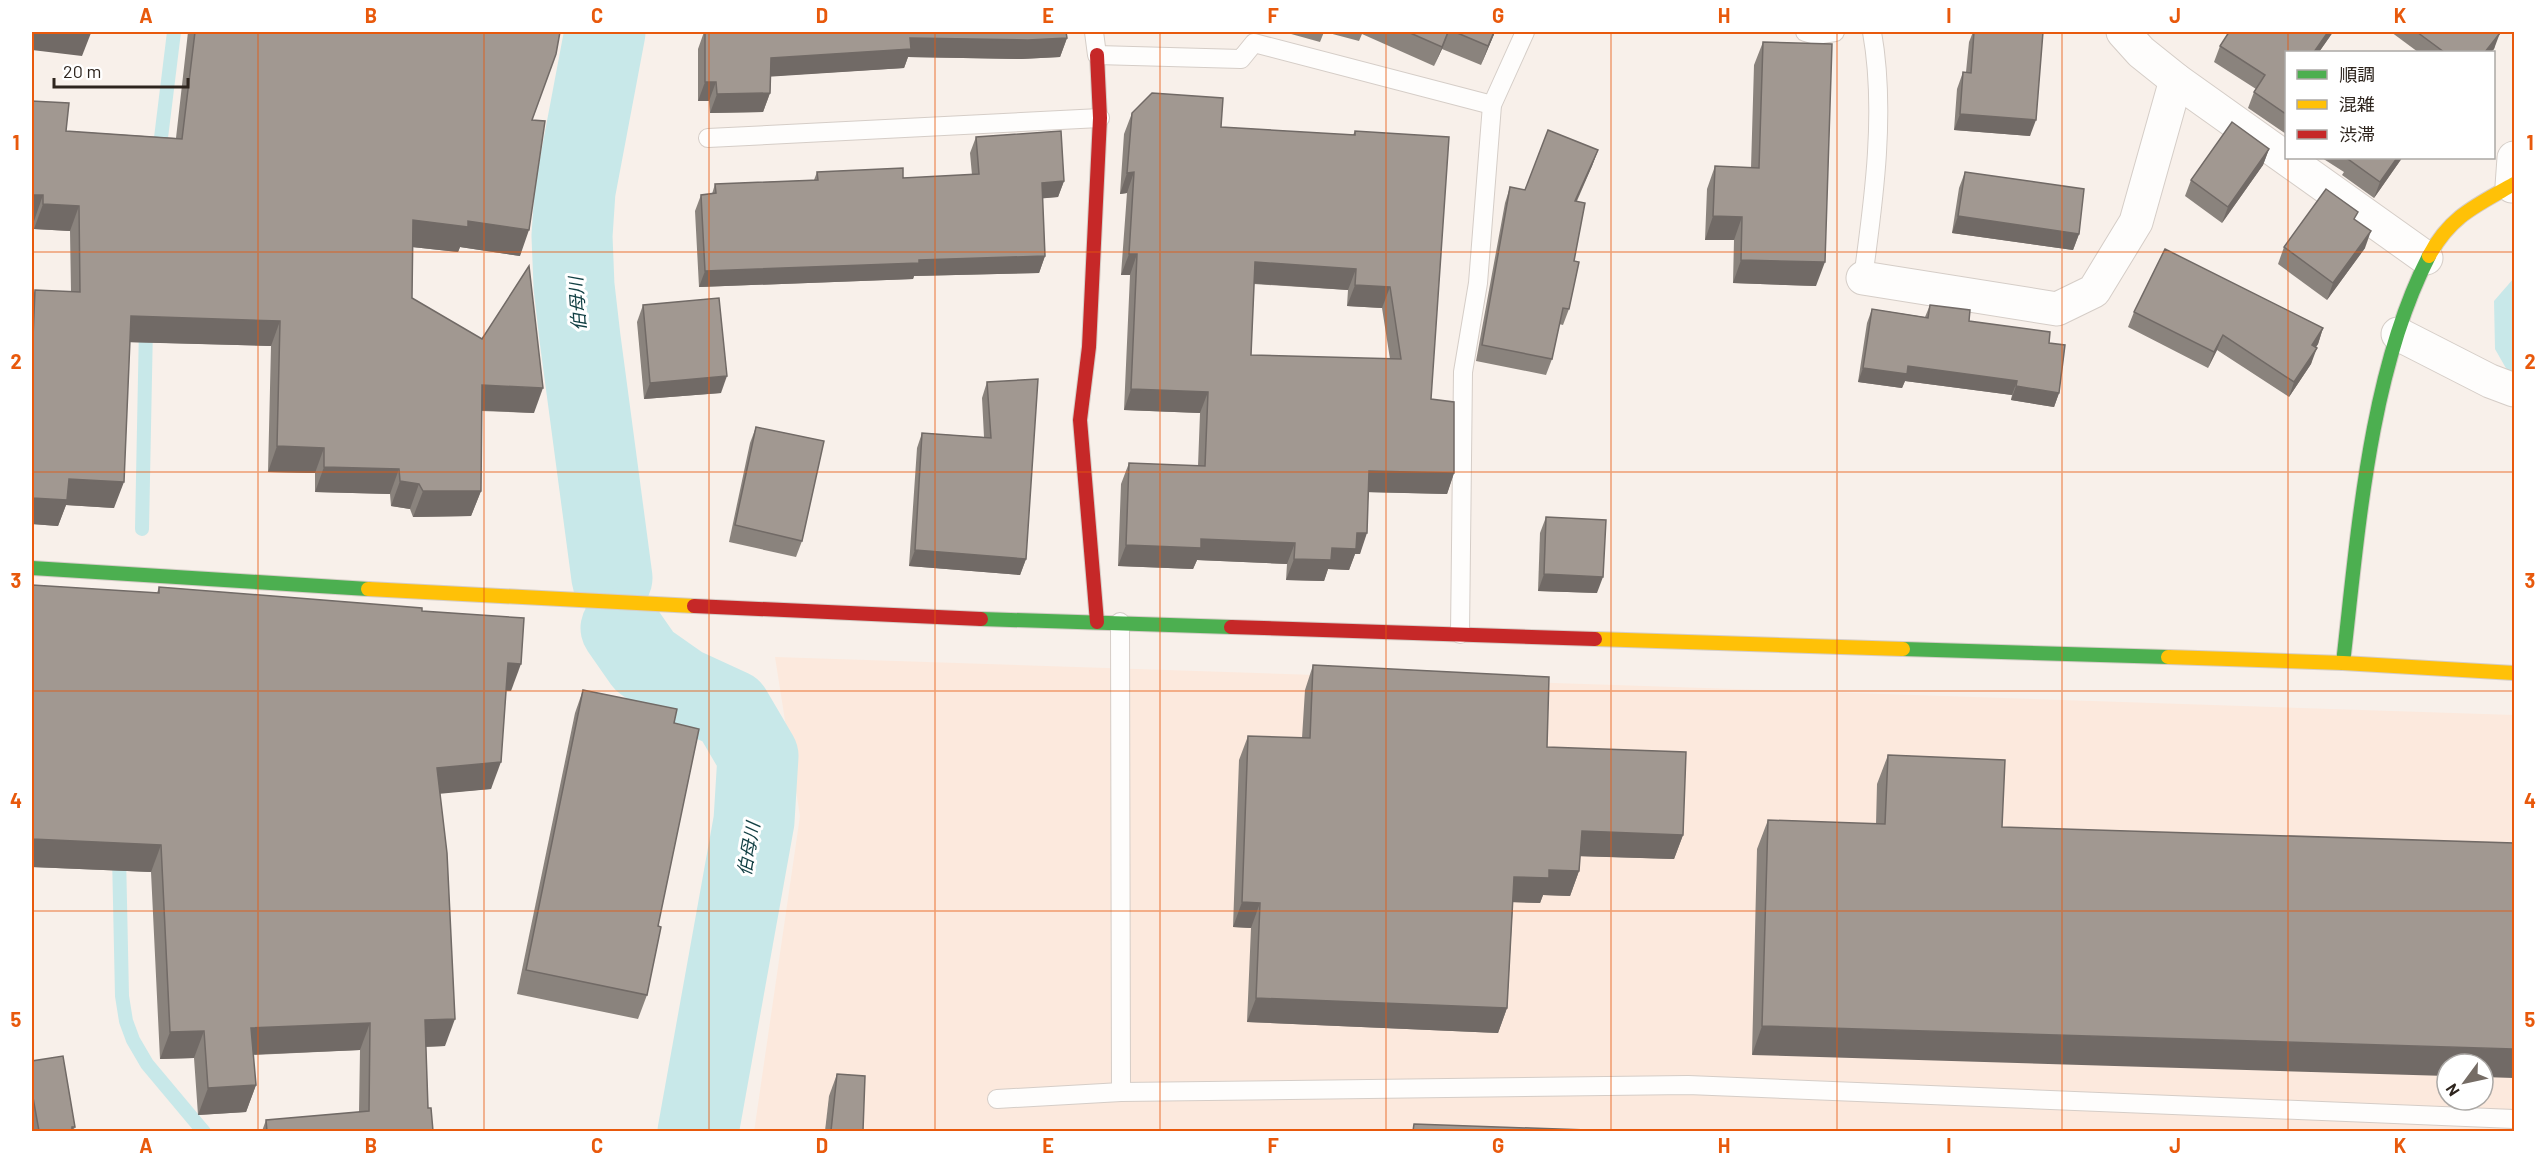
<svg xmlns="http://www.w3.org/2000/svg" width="2546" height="1163" viewBox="0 0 2546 1163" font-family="Barlow,'Noto Sans JP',sans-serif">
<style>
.built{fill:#fce9dd;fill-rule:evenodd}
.water{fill:#c8e8e9}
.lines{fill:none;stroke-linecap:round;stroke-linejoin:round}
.stream{stroke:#c8e8e9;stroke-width:14}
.river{stroke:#c8e8e9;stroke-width:81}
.lane-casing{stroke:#d5cdc7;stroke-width:20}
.street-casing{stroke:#d5cdc7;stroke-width:35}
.fast-casing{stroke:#d5cdc7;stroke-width:16}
.slow-casing{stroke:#d5cdc7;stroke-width:16}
.jam-casing{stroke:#d5cdc7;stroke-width:16}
.lane{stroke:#fefdfc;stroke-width:18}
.street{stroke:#fefdfc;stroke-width:33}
.fast{stroke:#4caf50;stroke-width:14}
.slow{stroke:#ffc107;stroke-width:14}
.jam{stroke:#c62828;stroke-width:14}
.wall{fill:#8a837d;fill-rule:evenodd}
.shaded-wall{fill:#716a66}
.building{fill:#a19891;stroke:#716a66;stroke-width:1.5;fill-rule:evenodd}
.grid{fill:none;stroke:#e8590c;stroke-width:1.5;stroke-opacity:0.55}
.labels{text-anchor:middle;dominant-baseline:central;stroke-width:6;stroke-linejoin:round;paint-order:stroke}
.water-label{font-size:18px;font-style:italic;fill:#113f43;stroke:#fff}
.neatline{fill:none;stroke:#e8590c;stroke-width:2}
.grid-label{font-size:20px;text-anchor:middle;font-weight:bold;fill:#e8590c}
</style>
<rect width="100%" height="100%" fill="#f8f0ea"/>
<!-- built -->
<path class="built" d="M775,657L2514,715V1131L754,1132L800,816ZM2447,1064H2483V1100H2447Z"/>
<!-- water -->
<path class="water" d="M2514,278V379L2511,377L2495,349L2494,301Z"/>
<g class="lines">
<!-- stream -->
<g class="stream">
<path d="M159,154L174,32"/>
<path d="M142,529L146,326"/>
<path d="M119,855L122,996L126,1021L133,1040L147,1064L204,1132"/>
</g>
<!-- river -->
<g class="river">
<path d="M605,32L575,191L572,236L574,286L580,338L612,578"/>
<path d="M621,628L644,661L681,687L731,710L758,756L754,821L698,1132"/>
</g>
<defs>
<g id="lane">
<path d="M1094,32L1097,55L1241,59L1254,43L1492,105"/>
<path d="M1805,32L1815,35L1835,32"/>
<path d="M708,138L1100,118"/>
<path d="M1863,278C1874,199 1886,110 1872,32"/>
<path d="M1120,622L1121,1092"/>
<path d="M1460,634L1463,372L1478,283L1492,105L1525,32"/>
<path d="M997,1099L1121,1092L1688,1085L2514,1119"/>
</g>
<g id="street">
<path d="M2123,32L2141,52L2176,80L2426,258"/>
<path d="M2512,186L2514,158"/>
<path d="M1863,278L2057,309L2094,291L2136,222L2176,80"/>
<path d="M2398,334L2490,381L2514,390"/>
</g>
<g id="fast">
<path d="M32,568L368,589"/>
<path d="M981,619L1231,627"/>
<path d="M1903,649L2168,657"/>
<path d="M2343,663C2358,534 2369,372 2429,256"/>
</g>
<g id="slow">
<path d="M2429,256C2450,216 2477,205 2514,184"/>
<path d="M368,589L694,606"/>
<path d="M1595,639L1903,649"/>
<path d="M2168,657L2343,663L2514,673"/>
</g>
<g id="jam">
<path d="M1097,55L1100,118L1089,347L1080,420L1097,622"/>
<path d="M694,606L981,619"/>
<path d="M1231,627L1595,639"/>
</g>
</defs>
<!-- lane casing -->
<use href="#lane" class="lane-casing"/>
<!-- street casing -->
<use href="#street" class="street-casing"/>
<!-- fast casing -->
<use href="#fast" class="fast-casing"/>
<!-- slow casing -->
<use href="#slow" class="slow-casing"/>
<!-- jam casing -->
<use href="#jam" class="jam-casing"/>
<!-- lane -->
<use href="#lane" class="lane"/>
<!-- street -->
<use href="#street" class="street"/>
<!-- fast -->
<use href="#fast" class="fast"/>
<!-- slow -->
<use href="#slow" class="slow"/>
<!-- jam -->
<use href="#jam" class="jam"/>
</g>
<!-- wall -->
<g class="wall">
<path d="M188,32H560L532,120L520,256L460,247L458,252L412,247V298L534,413L481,411V491L471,516L413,517L410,509L391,506L390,494L315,492V473L268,472L271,346L130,342L114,508L66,505L58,526L32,524V299L35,290L71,292L70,231L34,229V221H32V101L66,131L176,138Z"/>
<path d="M704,32H1066L1067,38L1060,57L1021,59L908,57L904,68L771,76L770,93L763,112L710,113L709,101H698V49Z"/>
<path d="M1284,32H1324L1320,42Z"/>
<path d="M1325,32H1495L1481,65L1442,49L1434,66L1362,34L1359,41Z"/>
<path d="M1973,32H2043L2030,136L1954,130L1957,89L1963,72H1966L1969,42Z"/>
<path d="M2229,32H2333L2319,52H2286V134L2248,108L2254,92L2256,89L2214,62L2220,46Z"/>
<path d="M2391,32H2498L2494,49L2491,52H2418Z"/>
<path d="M1763,42L1816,286L1733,283L1734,240H1705L1707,189L1715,166L1751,168L1754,65Z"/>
<path d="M1132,113L1221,127L1353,135L1355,131L1431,399L1454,473L1447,494L1369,492L1360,554H1355L1349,570L1328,569L1324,581L1286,580L1287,564L1197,560L1193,569L1118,566L1121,484L1129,463L1198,466L1200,413L1124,410L1130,275H1121L1127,193L1120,194L1124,134ZM1254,284L1348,290L1347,306L1382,308L1390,359L1251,355Z"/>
<path d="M976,137L1064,181L1058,197L1042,198L1045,256L1039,273L914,276L913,279L699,287L695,211L701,195L712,194L715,184L814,180L817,172L903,178L972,175L970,153Z"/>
<path d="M2269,149L2263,165L2222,223L2185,196L2191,180Z"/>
<path d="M1598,150L1592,166L1577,201L1574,261L1569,309L1563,325L1559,324L1552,359L1546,375L1476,361L1505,203L1510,187L1525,190Z"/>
<path d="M2322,158H2402L2374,198L2342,175L2344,172Z"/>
<path d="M1965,172L2079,234L2073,250L1952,233L1959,188Z"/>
<path d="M2355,220L2365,248L2327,300L2278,264L2284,247Z"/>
<path d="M643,305L721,393L644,399L637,322Z"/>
<path d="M1930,305L1969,321L2059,393L2054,407L2011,400L2012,395L1905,381L1902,388L1858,382L1867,323L1872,309L1925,317Z"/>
<path d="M2134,312L2323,328L2318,344L2315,348L2311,364L2289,397L2217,350L2208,368L2128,327Z"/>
<path d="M987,382L1026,559L1020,575L909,566L917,448L922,433L984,437L982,398Z"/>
<path d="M756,427L802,541L796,557L729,542L750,443Z"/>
<path d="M1546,517L1597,593L1538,591L1540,533Z"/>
<path d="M32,585L157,593L159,587L422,611L511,691H506L491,789L440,793L445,1046L426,1047L428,1108L433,1131H262L266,1120L359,1112L360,1050L253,1055L256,1085L246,1112L198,1115L194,1058L160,1059L151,872L32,867Z"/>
<path d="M1313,665L1547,747L1683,835L1674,859L1580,856L1579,871L1570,896L1543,895L1540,903L1513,902L1507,1008L1498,1033L1247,1022L1251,928L1233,927L1239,760L1248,736L1302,738L1305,690Z"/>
<path d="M583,690L674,723L658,926L647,995L638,1019L517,994L575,713Z"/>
<path d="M1888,755L2005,760L1752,1055L1757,849L1768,820L1876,824L1877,784Z"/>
<path d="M32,1061L75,1127L73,1131H32Z"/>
<path d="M837,1074L863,1131H825L829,1096Z"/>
</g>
<!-- shaded-wall -->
<g class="shaded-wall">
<path d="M32,32H81L91,33L82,56L32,50Z"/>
<path d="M1449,32L1442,49L1434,66L1442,47Z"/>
<path d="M1494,32H1495L1481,65L1488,46Z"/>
<path d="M2328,32H2333L2319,52H2314Z"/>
<path d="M2500,33L2494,49L2491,52H2485Z"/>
<path d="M910,38H1067L1060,57L1021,59L908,57L904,68L765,77L771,58Z"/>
<path d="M705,82H716L709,101H698Z"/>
<path d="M770,93L763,112L710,113L717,94Z"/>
<path d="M1960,114L2036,120L2030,136L1954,130Z"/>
<path d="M2269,149L2263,165L2222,223L2228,207Z"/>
<path d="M1598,150L1592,166L1569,217L1575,201Z"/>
<path d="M2397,158H2402L2374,198L2380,182Z"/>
<path d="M1134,172L1127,193L1120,194L1127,173Z"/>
<path d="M1064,181L1058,197L1036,199L1042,183Z"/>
<path d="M32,195H43L34,221H32Z"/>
<path d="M43,204L79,206L70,231L34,229Z"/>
<path d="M1713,216L1742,217L1734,240H1705Z"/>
<path d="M1958,216L2079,234L2073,250L1952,233Z"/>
<path d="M413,220L468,221L529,230L520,256L460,247L458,252L403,246Z"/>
<path d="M2371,231L2365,248L2327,300L2333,283Z"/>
<path d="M1129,254H1137L1130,275H1121Z"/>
<path d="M1045,256L1039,273L914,276L913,279L699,287L705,271L919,260Z"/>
<path d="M1741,260L1825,262L1816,286L1733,283Z"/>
<path d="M1255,262L1356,269L1348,290L1247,283Z"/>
<path d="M1355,285L1390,287L1382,308L1347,306Z"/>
<path d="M131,316L280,321L271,346L122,342Z"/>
<path d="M2323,328L2318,344L2307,361L2312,345Z"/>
<path d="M2223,335L2217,350L2208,368L2214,352Z"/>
<path d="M2317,348L2311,364L2289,397L2294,382Z"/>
<path d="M1908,366L2017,381L2012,395L1905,381L1902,388L1858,382L1863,368Z"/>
<path d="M727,376L721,393L644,399L650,383Z"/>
<path d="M482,385L543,388L534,413L472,410Z"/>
<path d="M2016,386L2059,393L2054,407L2011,400Z"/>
<path d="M1131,389L1208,392L1200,413L1124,410Z"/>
<path d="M277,446L324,448L315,473L268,472Z"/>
<path d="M324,467L399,469L390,494L315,492Z"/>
<path d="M1369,471L1454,473L1447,494L1362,492Z"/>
<path d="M69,479L124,482L114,508L66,505L58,526L32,524V498Z"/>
<path d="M400,481L419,484L410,509L391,506Z"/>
<path d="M423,491H481L471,516L413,517Z"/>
<path d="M1357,533H1367L1360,554H1355L1349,570L1328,569L1324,581L1286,580L1294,559Z"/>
<path d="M1201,539L1295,543L1287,564L1197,560L1193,569L1118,566L1126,545Z"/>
<path d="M915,550L1026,559L1020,575L909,566Z"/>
<path d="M1544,574L1603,577L1597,593L1538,591Z"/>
<path d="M508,663L521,664L511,691L498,690Z"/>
<path d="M501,762L491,789L427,795L437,768Z"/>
<path d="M1582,831L1683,835L1674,859L1573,856Z"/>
<path d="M32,839L161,845L151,872L32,867Z"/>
<path d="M1549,870L1579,871L1570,896L1543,895L1540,903L1505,902L1514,877Z"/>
<path d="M1242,902L1260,903L1251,928L1233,927Z"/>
<path d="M1256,998L1507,1008L1498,1033L1247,1022Z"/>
<path d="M455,1019L445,1046L415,1047L425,1020Z"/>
<path d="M370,1023L360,1050L241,1055L251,1028Z"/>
<path d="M1762,1026L2514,1049V1078L2483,1077V1064H2447V1076L1752,1055Z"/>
<path d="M204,1031L194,1058L160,1059L170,1032Z"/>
<path d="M256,1085L246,1112L198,1115L208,1088Z"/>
</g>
<!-- building -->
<g class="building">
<path d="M195,32H560L556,54L532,120L545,121L529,230L468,221V227L413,220L412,298L482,339L529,266L543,388L482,385L481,491H423L419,484L400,481L399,469L324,467V448L277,446L280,321L131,316L124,482L69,479L67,500L32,498V362L35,290L80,292L79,206L43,204V195H32V101L69,103L66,131L182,139Z"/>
<path d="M705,32H1066L1067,38L1028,40L910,38L911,49L771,58L770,93L717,94L716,82H705Z"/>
<path d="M1408,32H1448L1442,47Z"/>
<path d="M1455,32H1494L1488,46Z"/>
<path d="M1974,32H2043L2036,120L1960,114L1963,72L1971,73Z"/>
<path d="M2229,32H2328L2314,52H2286V114L2254,92L2265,75L2220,46Z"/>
<path d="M2417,32H2498L2500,33L2485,52H2444Z"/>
<path d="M1763,42L1832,44L1825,262L1741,260L1742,217L1713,216L1715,166L1759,168Z"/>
<path d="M1152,93L1223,98L1221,127L1355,135V131L1449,137L1431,399L1454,402V473L1369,471L1367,533H1357L1356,549L1332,548L1331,560L1294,559L1295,543L1201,539V548L1126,545L1129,463L1205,466L1208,392L1131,389L1137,254H1129L1134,172L1127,173L1132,113ZM1255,262L1356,269L1355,285L1390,287L1401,359L1251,355Z"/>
<path d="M2232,122L2269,149L2228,207L2191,180Z"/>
<path d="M1548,130L1598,150L1575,201L1585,203L1574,261L1579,262L1569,309L1563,308L1552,359L1482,345L1510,187L1525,190Z"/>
<path d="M1061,131L1064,181L1042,183L1045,256L919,260V263L705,271L701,195L716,193L715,184L818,180L817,172L903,168V178L979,174L976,137Z"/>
<path d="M2350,158H2397L2380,182L2348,159Z"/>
<path d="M1965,172L2084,189L2079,234L1958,216Z"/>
<path d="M2326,189L2358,212L2354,219L2371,231L2333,283L2284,247Z"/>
<path d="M2165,249L2323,328L2312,345L2317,348L2294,382L2223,335L2214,352L2134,312Z"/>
<path d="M719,298L727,376L650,383L643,305Z"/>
<path d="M1930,305L1970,310L1969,321L2050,332L2049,343L2065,345L2059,393L2016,386L2017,381L1908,366L1907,374L1863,368L1872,309L1928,318Z"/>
<path d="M1038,379L1026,559L915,550L922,433L991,438L987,382Z"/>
<path d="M756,427L824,441L802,541L735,525Z"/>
<path d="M1546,517L1606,520L1603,577L1544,574Z"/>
<path d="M32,585L159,593V587L422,608V611L524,618L521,664L508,663L501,762L437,768L447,853L455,1019L425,1020L428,1108H431L433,1131H267L266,1120L369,1111L370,1023L251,1028L256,1085L208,1088L204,1031L170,1032L161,845L32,839Z"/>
<path d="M1313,665L1549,677L1547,747L1686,752L1683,835L1582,831L1579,871L1549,870V878L1514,877L1507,1008L1256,998L1260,903L1242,902L1248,736L1310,738Z"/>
<path d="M583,690L677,709L674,723L699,729L658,926L661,927L647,995L526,970Z"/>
<path d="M1888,755L2005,760L2002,827L2514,843V1049L1762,1026L1768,820L1885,824Z"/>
<path d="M63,1056L75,1127H72V1131H39L32,1092V1061Z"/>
<path d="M837,1074L865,1076L863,1131H831Z"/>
<path d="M1414,1124L1616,1131H1413Z"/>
</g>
<!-- grid -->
<path class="grid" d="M258,32V1132M484,32V1132M709,32V1132M935,32V1132M1160,32V1132M1386,32V1132M1611,32V1132M1837,32V1132M2062,32V1132M2288,32V52M2288,158V1132M32,252H2514M32,472H2514M32,691H2514M32,911H2514"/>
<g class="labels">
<!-- water labels -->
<g class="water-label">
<text transform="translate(577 304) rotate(-94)">伯母川</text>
<text transform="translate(748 849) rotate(-80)">伯母川</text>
</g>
</g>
<!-- border -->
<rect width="2546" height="1163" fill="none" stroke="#ffffff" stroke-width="66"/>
<!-- legend -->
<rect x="2285" y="51" width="210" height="108" fill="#ffffff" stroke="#aba8a5" stroke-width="1.5"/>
<rect x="2297" y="70" width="30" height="9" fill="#4caf50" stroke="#aba8a5" stroke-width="1.5"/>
<text x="2339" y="81" font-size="18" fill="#2e251e">順調</text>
<rect x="2297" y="100" width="30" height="9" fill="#ffc107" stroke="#aba8a5" stroke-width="1.5"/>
<text x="2339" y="111" font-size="18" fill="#2e251e">混雑</text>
<rect x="2297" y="130" width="30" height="9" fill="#c62828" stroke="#aba8a5" stroke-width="1.5"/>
<text x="2339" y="141" font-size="18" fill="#2e251e">渋滞</text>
<!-- north arrow -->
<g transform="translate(2465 1082) rotate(237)"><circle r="28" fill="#ffffff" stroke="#aba8a5" stroke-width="1.5"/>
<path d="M0-4.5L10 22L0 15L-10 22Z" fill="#756c65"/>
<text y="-9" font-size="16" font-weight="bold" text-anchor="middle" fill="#2e251e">N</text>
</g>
<!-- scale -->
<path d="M54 78v9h134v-9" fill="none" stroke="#2e251e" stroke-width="3"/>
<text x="63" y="78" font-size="18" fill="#2e251e" stroke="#ffffff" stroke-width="4.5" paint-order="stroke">20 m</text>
<rect x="33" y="33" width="2480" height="1097" class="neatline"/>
<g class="grid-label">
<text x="146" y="23">A</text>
<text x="371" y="23">B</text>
<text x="597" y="23">C</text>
<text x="822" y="23">D</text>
<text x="1048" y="23">E</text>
<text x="1273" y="23">F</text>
<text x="1498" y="23">G</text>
<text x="1724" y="23">H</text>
<text x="1949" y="23">I</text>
<text x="2175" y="23">J</text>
<text x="2400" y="23">K</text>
<text x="16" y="150">1</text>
<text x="2530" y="150">1</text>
<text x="16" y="369">2</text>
<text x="2530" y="369">2</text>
<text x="16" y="588">3</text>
<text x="2530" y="588">3</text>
<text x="16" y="808">4</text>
<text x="2530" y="808">4</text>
<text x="16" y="1027">5</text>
<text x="2530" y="1027">5</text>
<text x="146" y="1153">A</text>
<text x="371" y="1153">B</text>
<text x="597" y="1153">C</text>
<text x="822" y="1153">D</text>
<text x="1048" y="1153">E</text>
<text x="1273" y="1153">F</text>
<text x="1498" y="1153">G</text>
<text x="1724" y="1153">H</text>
<text x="1949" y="1153">I</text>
<text x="2175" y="1153">J</text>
<text x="2400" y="1153">K</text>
</g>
</svg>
